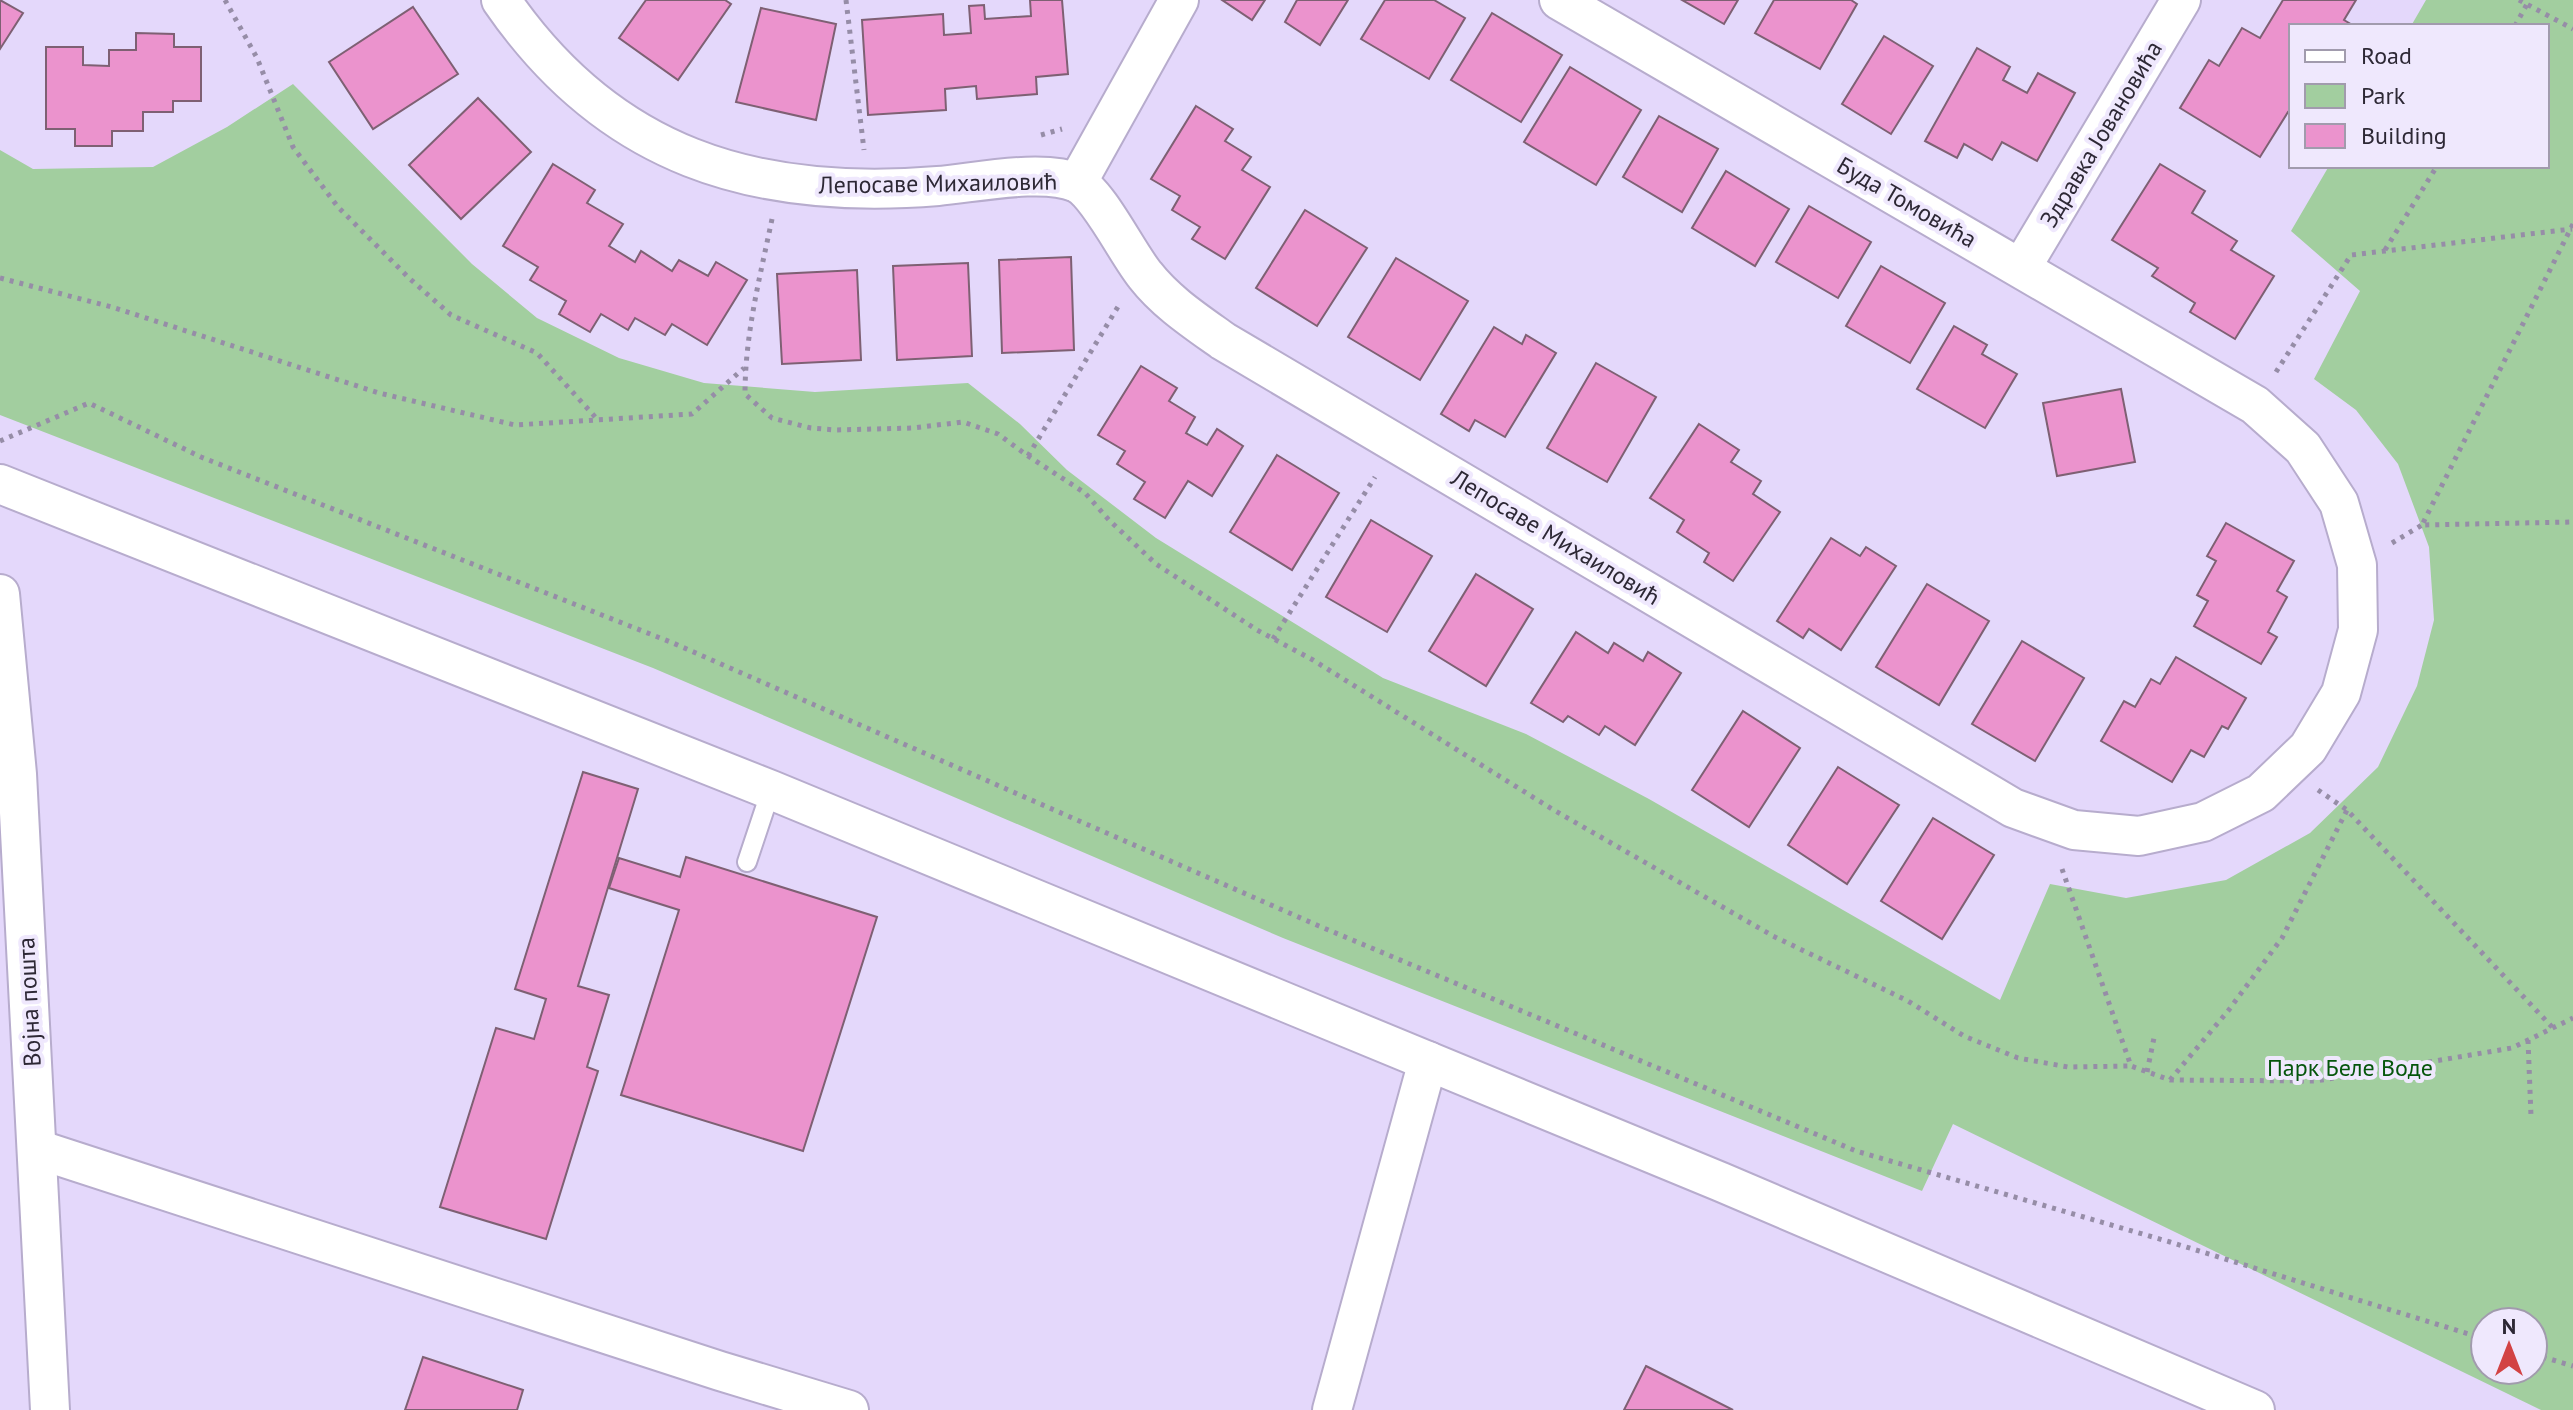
<svg xmlns="http://www.w3.org/2000/svg" width="2573" height="1410" viewBox="0 0 2573 1410" font-family="'PT Sans',sans-serif">
<style>
.green{fill:#a2ce9f;fill-rule:evenodd}
.building{fill:#eb93cd;stroke:#7e6073;stroke-width:2}
.lines{fill:none;stroke-linecap:round;stroke-linejoin:round}
.lane-casing{stroke:#b7accd;stroke-width:22}
.street-casing{stroke:#b7accd;stroke-width:42}
.path{stroke:#968da7;stroke-width:5;stroke-dasharray:4 6;stroke-linecap:butt}
.lane{stroke:#fff;stroke-width:18}
.street{stroke:#fff;stroke-width:38}
.labels{text-anchor:middle;dominant-baseline:central;stroke-width:8;stroke-linejoin:round;paint-order:stroke}
.street-label{font-size:24px;fill:#2d2835;stroke:#efe8fd}
.park-label{font-size:24px;fill:#06560c;stroke:#efe8fd}
</style>
<rect width="100%" height="100%" fill="#e4d8fb"/>
<!-- green -->
<path class="green" d="M2426,0H2573V1410H2541L1953,1124L1922,1191L1283,938L653,668L0,415V150L33,169L153,167L227,127L293,84L472,264L537,318L619,358L704,383L815,392L968,383L1020,424L1067,470L1156,538L1383,678L1526,734L1649,799L2000,1000L2050,884L2126,898L2226,880L2310,833L2378,767L2417,686L2434,620L2429,547L2398,464L2356,410L2314,379L2360,291L2291,231L2329,166H2547V26H2411ZM2533,1322V1370H2485V1322Z"/>
<!-- building -->
<g class="building">
<path d="M0,0L23,13L0,49Z"/>
<path d="M646,0H725L731,4L678,80L619,38Z"/>
<path d="M1030,0H1062L1068,74L1036,77L1037,94L977,99L976,86L945,89L946,110L868,115L862,20L943,14L944,35L971,33L969,6L984,5L985,19L1031,16Z"/>
<path d="M1222,0H1265L1252,20Z"/>
<path d="M1297,0H1348L1320,45L1285,22Z"/>
<path d="M1385,0H1434L1465,18L1429,79L1361,39Z"/>
<path d="M1682,0H1738L1724,24Z"/>
<path d="M1774,0H1851L1857,4L1820,69L1755,33Z"/>
<path d="M2283,0H2356L2344,20L2354,26H2291V113L2288,112L2260,157L2180,108L2209,60L2219,66L2242,28L2260,38Z"/>
<path d="M413,7L458,74L373,129L329,62Z"/>
<path d="M761,8L836,24L816,120L736,102Z"/>
<path d="M1492,13L1562,55L1521,122L1451,80Z"/>
<path d="M136,33L174,34V47H201V101H173V112H143V131H112V146H75V129H46V47H83V65L109,66V50H136Z"/>
<path d="M1884,36L1933,66L1891,134L1842,104Z"/>
<path d="M1977,48L2010,67L2003,80L2027,93L2038,73L2075,93L2037,161L2002,142L1992,160L1964,144L1957,158L1925,141Z"/>
<path d="M1570,67L1641,110L1596,185L1524,142Z"/>
<path d="M478,98L531,152L461,219L409,165Z"/>
<path d="M1196,106L1233,129L1225,141L1251,157L1242,170L1270,187L1225,259L1192,239L1200,227L1172,210L1180,196L1151,179Z"/>
<path d="M1659,116L1718,149L1682,212L1623,177Z"/>
<path d="M553,164L595,190L587,203L623,224L609,246L635,262L641,251L672,271L679,260L708,276L716,262L747,280L707,345L672,324L665,335L635,318L628,330L601,314L590,332L559,314L566,301L530,280L538,267L503,246Z"/>
<path d="M2160,164L2205,191L2192,213L2237,241L2231,250L2274,276L2235,339L2190,312L2195,303L2152,276L2158,268L2112,240Z"/>
<path d="M1726,171L1789,209L1755,266L1692,228Z"/>
<path d="M1809,206L1871,242L1838,298L1776,262Z"/>
<path d="M1305,210L1367,248L1317,326L1256,288Z"/>
<path d="M1071,257L1074,350L1002,353L999,260Z"/>
<path d="M1396,258L1468,301L1420,380L1348,337Z"/>
<path d="M968,263L972,356L897,360L893,266Z"/>
<path d="M1881,266L1945,303L1910,363L1846,326Z"/>
<path d="M857,270L861,360L782,364L777,274Z"/>
<path d="M1954,326L1987,345L1982,354L2017,374L1985,428L1917,389Z"/>
<path d="M1494,327L1522,344L1526,335L1556,353L1505,437L1475,420L1469,431L1441,414Z"/>
<path d="M1596,363L1656,397L1607,482L1547,448Z"/>
<path d="M1141,366L1177,388L1169,401L1195,417L1186,433L1207,445L1217,429L1243,446L1212,496L1188,481L1165,518L1134,499L1145,482L1117,464L1125,451L1098,435Z"/>
<path d="M2121,389L2135,462L2057,476L2043,403Z"/>
<path d="M1699,424L1739,450L1731,462L1761,481L1753,494L1780,512L1733,581L1704,562L1709,553L1677,532L1684,520L1650,498Z"/>
<path d="M1277,455L1339,493L1292,570L1230,532Z"/>
<path d="M1371,520L1432,556L1387,632L1326,597Z"/>
<path d="M2226,523L2294,561L2277,591L2287,597L2268,632L2277,637L2261,664L2194,626L2208,601L2197,595L2216,561L2207,556Z"/>
<path d="M1831,538L1860,556L1866,547L1896,566L1841,650L1809,629L1803,638L1777,621Z"/>
<path d="M1476,574L1533,609L1486,686L1429,651Z"/>
<path d="M1927,584L1989,621L1939,705L1876,667Z"/>
<path d="M1576,632L1608,653L1614,643L1643,661L1648,652L1681,673L1635,745L1605,726L1599,735L1568,716L1563,722L1531,703Z"/>
<path d="M2022,641L2084,678L2035,761L1972,724Z"/>
<path d="M2176,657L2246,698L2228,729L2222,726L2204,757L2191,750L2172,782L2101,741L2124,701L2135,707L2151,679L2160,684Z"/>
<path d="M1743,711L1800,748L1749,827L1692,790Z"/>
<path d="M1838,767L1899,805L1847,884L1788,845Z"/>
<path d="M583,772L638,789L578,986L609,995L587,1067L598,1071L546,1239L440,1207L496,1028L534,1039L546,999L515,989Z"/>
<path d="M1933,818L1994,855L1942,939L1881,901Z"/>
<path d="M686,857L877,917L803,1151L621,1095L679,910L609,888L619,858L680,877Z"/>
<path d="M423,1357L523,1390L517,1410H405Z"/>
<path d="M1646,1366L1733,1410H1624Z"/>
</g>
<g class="lines">
<defs>
<path id="lane" d="M747,862L771,790"/>
<g id="street">
<path d="M501,0C609,157 754,201 938,186C974,183 1044,168 1077,183C1099,194 1127,253 1145,275C1166,302 1195,321 1223,341L2013,808L2074,830L2139,836L2203,822L2261,793L2308,748L2341,693L2358,630L2357,565L2339,503L2303,448L2255,405L1559,0"/>
<path d="M1077,183L1179,0"/>
<path d="M2021,268L2181,0"/>
<path d="M0,484L771,790L1721,1182L2255,1410"/>
<path d="M0,594L17,774L50,1410"/>
<path d="M37,1149L720,1371L849,1410"/>
<path d="M1332,1410L1428,1061"/>
</g>
</defs>
<!-- lane casing -->
<use href="#lane" class="lane-casing"/>
<!-- street casing -->
<use href="#street" class="street-casing"/>
<!-- path -->
<g class="path">
<path d="M225,0L257,58L293,147L338,207L409,278L451,315L537,353L598,420"/>
<path d="M846,0L864,150"/>
<path d="M2519,0L2573,29"/>
<path d="M2515,26L2527,4"/>
<path d="M1041,135L1062,129"/>
<path d="M772,219C760,277 745,334 745,394L772,418L811,428L835,430L912,428L963,422L998,434L1028,456L1085,493L1109,520L1156,564L1257,630L1313,660L1552,809L1773,936L1908,1001L1964,1036L2018,1058L2068,1067L2131,1066"/>
<path d="M2573,224L2422,525L2573,522"/>
<path d="M2385,250L2437,166"/>
<path d="M0,278L112,307L379,393L515,425L692,414L744,368"/>
<path d="M2276,372L2351,255L2572,229"/>
<path d="M0,441L89,403L201,457L673,643L1319,926L1856,1151L2170,1242L2485,1339"/>
<path d="M1028,456L1119,305"/>
<path d="M2392,543L2422,525"/>
<path d="M1273,639L1375,477"/>
<path d="M2318,790L2347,810L2553,1028"/>
<path d="M2062,869L2131,1066L2170,1080L2316,1081L2512,1048L2573,1018"/>
<path d="M2528,1040L2531,1116"/>
<path d="M2147,1072L2155,1033"/>
<path d="M2170,1080L2228,1011L2282,938L2347,810"/>
<path d="M2533,1354L2573,1366"/>
</g>
<!-- lane -->
<use href="#lane" class="lane"/>
<!-- street -->
<use href="#street" class="street"/>
</g>
<g class="labels">
<!-- street labels -->
<g class="street-label">
<text transform="translate(2101 134) rotate(-59)">Здравка Јовановића</text>
<text transform="translate(938 183) rotate(-1)">Лепосаве Михаиловић</text>
<text transform="translate(1907 202) rotate(30)">Буда Томовића</text>
<text transform="translate(1556 537) rotate(31)">Лепосаве Михаиловић</text>
<text transform="translate(29 1002) rotate(-93)">Војна пошта</text>
</g>
<!-- park labels -->
<g class="park-label">
<text x="2350" y="1067">Парк Беле Воде</text>
</g>
</g>
<!-- legend -->
<rect x="2289" y="24" width="260" height="144" fill="#efe8fd" stroke="#a19bad" stroke-width="2"/>
<rect x="2305" y="50" width="40" height="12" fill="#ffffff" stroke="#a19bad" stroke-width="2"/>
<text x="2361" y="64" font-size="24" fill="#2d2835">Road</text>
<rect x="2305" y="84" width="40" height="24" fill="#a2ce9f" stroke="#a19bad" stroke-width="2"/>
<text x="2361" y="104" font-size="24" fill="#2d2835">Park</text>
<rect x="2305" y="124" width="40" height="24" fill="#eb93cd" stroke="#a19bad" stroke-width="2"/>
<text x="2361" y="144" font-size="24" fill="#2d2835">Building</text>
<!-- north arrow -->
<g transform="translate(2509 1346)"><circle r="38" fill="#efe8fd" stroke="#a19bad" stroke-width="2"/>
<path d="M0-6L14 30L0 20L-14 30Z" fill="#d24344"/>
<text y="-12" font-size="22" font-weight="bold" text-anchor="middle" fill="#2d2835">N</text>
</g>
</svg>
